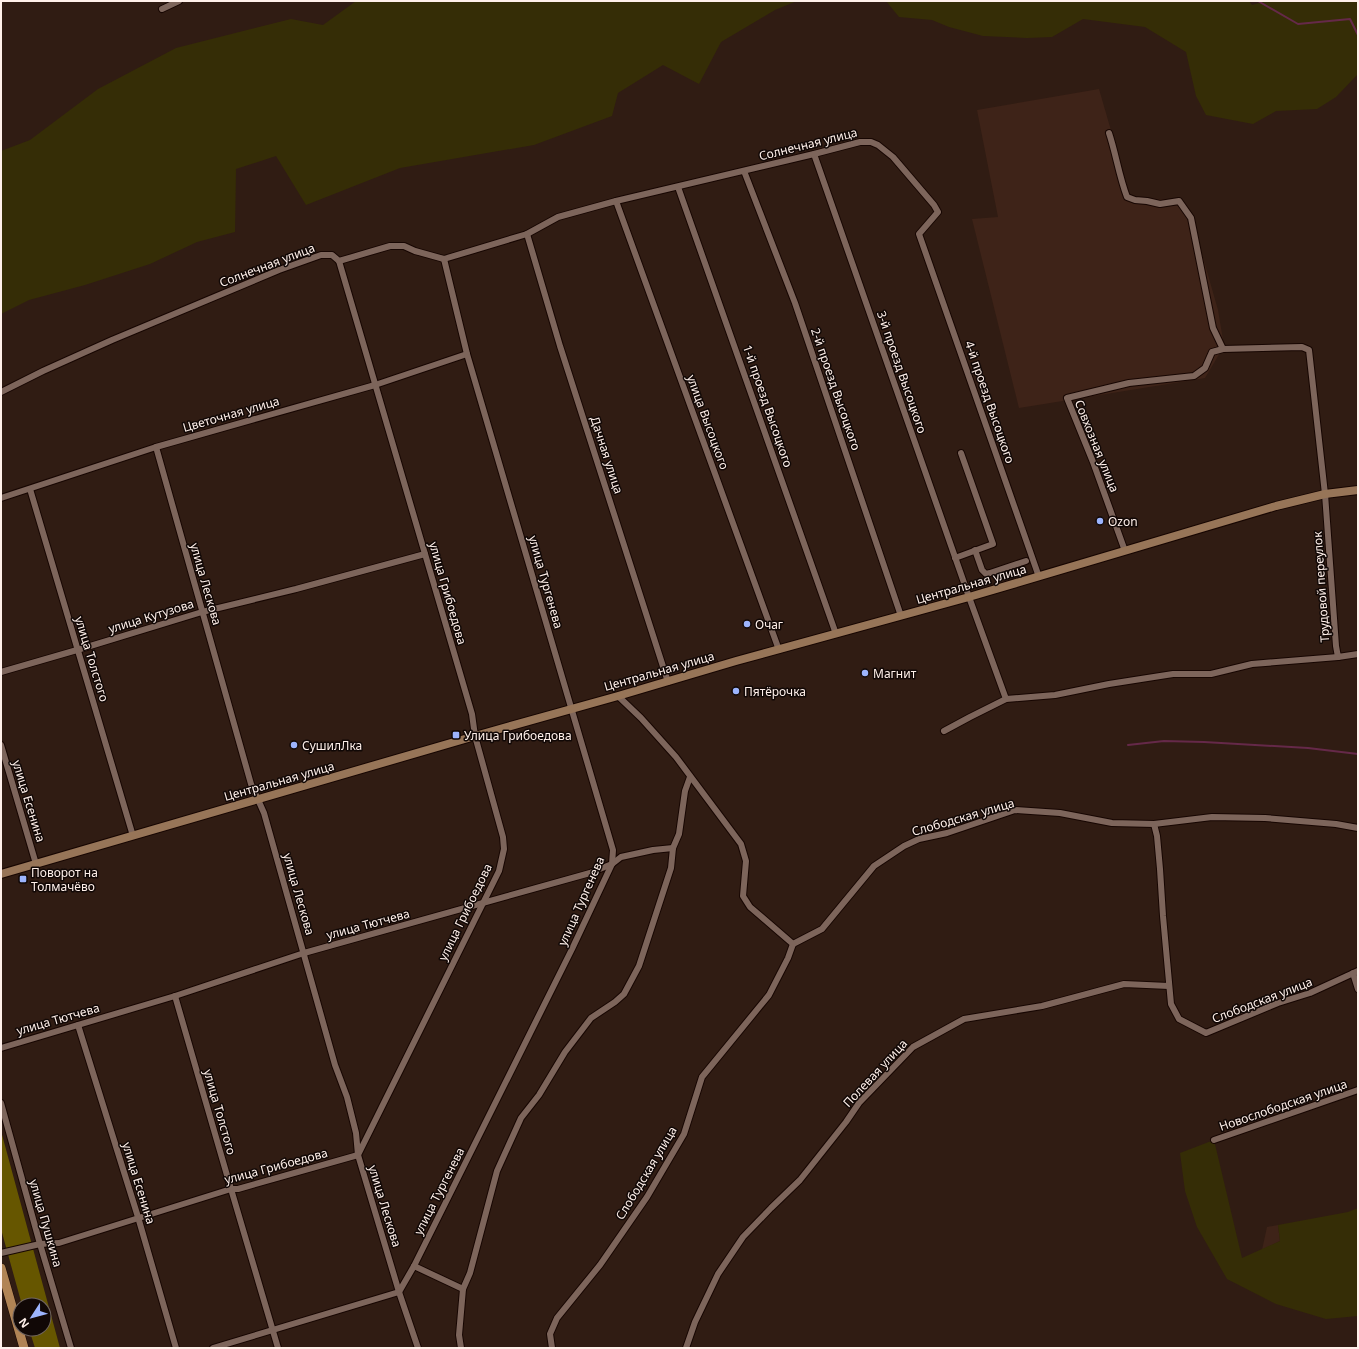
<svg xmlns="http://www.w3.org/2000/svg" width="1359" height="1349" viewBox="0 0 1359 1349" font-family="'Noto Sans',sans-serif">
<style>
.built{fill:#3e2318}
.green{fill:#352d06}
.forest{fill:#665600}
.lines{fill:none;stroke-linecap:round;stroke-linejoin:round}
.stream{stroke:#652949;stroke-width:2}
.street-casing{stroke:#170602;stroke-width:8}
.secondary-casing{stroke:#170602;stroke-width:10}
.primary-casing{stroke:#170602;stroke-width:10}
.street{stroke:#7d655b;stroke-width:6}
.secondary{stroke:#977558;stroke-width:8}
.primary{stroke:#b18455;stroke-width:9}
.poi-dot{fill:#9cb4fd;stroke:#110806;stroke-width:1.5}
.labels{text-anchor:middle;dominant-baseline:central;stroke-width:3;stroke-linejoin:round;paint-order:stroke}
.street-label{font-size:12px;fill:#fff0ea;stroke:#110806}
.poi-label{font-size:12px;fill:#fff0ea;stroke:#110806;text-anchor:start}
</style>
<rect width="100%" height="100%" fill="#301c13"/>
<!-- built -->
<g class="built">
<path d="M1099,89L1130,196L1179,201L1190,212L1218,310L1224,346L1205,378L1019,408L972,219L998,217L977,110Z"/>
<path d="M1278,1225L1280,1241L1262,1250L1267,1227Z"/>
</g>
<!-- green -->
<g class="green">
<path d="M356,1H797L775,10L721,42L699,84L663,65L618,93L612,116L534,145L400,168L306,205L276,156L236,169L235,232L197,242L150,264L85,285L29,300L1,314V151L30,140L98,89L176,48L291,19L323,25Z"/>
<path d="M886,1H1249L1252,5L1267,1H1358V74L1336,97L1317,109L1276,111L1253,124L1206,115L1196,96L1186,52L1145,27L1083,19L1052,37L1027,38L983,36L949,27L932,20L899,17Z"/>
<path d="M1214,1140L1242,1258L1280,1241L1278,1225L1348,1212L1358,1208V1316L1326,1319L1276,1304L1227,1279L1197,1227L1185,1191L1180,1153Z"/>
</g>
<!-- forest -->
<path class="forest" d="M1,1131L60,1348H35L29,1329H44V1305H22L1,1229Z"/>
<g class="lines">
<!-- stream -->
<g class="stream">
<path d="M1258,1L1298,24L1350,19L1358,35"/>
<path d="M1128,745L1164,741L1204,742L1308,748L1358,754"/>
</g>
<defs>
<g id="street">
<path d="M162,9L179,1"/>
<path d="M1109,133C1116,154 1119,176 1127,197L1135,200L1147,201L1160,204L1179,201L1191,218L1213,328L1223,349L1302,347L1309,350L1325,494L1336,646L1338,657L1358,654"/>
<path d="M814,154L969,597L1006,699"/>
<path d="M744,171L795,303L901,616"/>
<path d="M678,187L836,634"/>
<path d="M616,201L779,650"/>
<path d="M527,234L560,346L668,682"/>
<path d="M1,392L43,371L112,340L279,270L321,255H332L339,261L390,246H404L415,251L444,259L527,234L558,217L616,201L814,154L860,142H871L878,145L893,157L934,205L938,212L919,234L1039,577"/>
<path d="M156,447L251,784L264,813L335,1065L347,1097L356,1133L358,1155L399,1292L418,1348"/>
<path d="M30,489L133,836"/>
<path d="M1,498L156,447L375,385L467,354"/>
<path d="M975,550L982,570L986,574L990,573L1026,561"/>
<path d="M1125,551L1093,462L1067,398L1129,383L1194,376L1205,368L1212,352L1223,349"/>
<path d="M955,558L993,544L961,453"/>
<path d="M1,672L77,650L202,612L296,589L425,554"/>
<path d="M944,731L970,717L1006,699L1055,695L1109,684L1173,674H1211L1252,664L1338,657"/>
<path d="M1,745L36,864"/>
<path d="M1154,824L1157,836L1160,869L1163,916L1171,1004L1179,1019L1206,1033L1278,1003L1310,993L1358,971"/>
<path d="M793,944L822,929L874,866L904,846L919,839L947,833L1015,810L1060,813L1112,823L1154,824L1212,817L1265,818L1336,824L1358,828"/>
<path d="M1353,973L1358,989"/>
<path d="M175,996L231,1189L278,1348"/>
<path d="M78,1025L138,1217L176,1348"/>
<path d="M1,1048L175,996L304,953L590,873L612,864L621,857L653,850L673,848"/>
<path d="M1,1103L40,1244L71,1348"/>
<path d="M1214,1140L1358,1090"/>
<path d="M1,1253L40,1244L59,1243L231,1189H238L358,1155L499,871L504,849L503,837L475,736L472,714L339,261"/>
<path d="M414,1266L463,1289"/>
<path d="M213,1348L399,1292L414,1266L572,949L612,864L613,850L467,354L444,259"/>
<path d="M461,1348L459,1335L463,1289L470,1273L497,1171L521,1118L539,1095L565,1052L591,1018L615,1002L624,994L639,966L671,868L673,848L679,834L685,791L690,777"/>
<path d="M552,1348L550,1334L557,1318L600,1265L647,1197L684,1134L702,1077L769,995L788,958L793,944L750,907L743,896L746,861L741,844L676,757L641,718L618,696"/>
<path d="M686,1348L695,1322L718,1274L743,1237L771,1208L800,1180L846,1122L859,1103L913,1047L964,1019L1042,1006L1124,984L1169,986"/>
</g>
<path id="secondary" d="M1,874L475,736L618,696L736,661L969,597L1276,506L1325,494L1358,490"/>
<path id="primary" d="M1,1268L24,1348"/>
</defs>
<!-- street casing -->
<use href="#street" class="street-casing"/>
<!-- secondary casing -->
<use href="#secondary" class="secondary-casing"/>
<!-- primary casing -->
<use href="#primary" class="primary-casing"/>
<!-- street -->
<use href="#street" class="street"/>
<!-- secondary -->
<use href="#secondary" class="secondary"/>
<!-- primary -->
<use href="#primary" class="primary"/>
</g>
<!-- markers -->
<g class="poi-dot">
<circle cx="1100" cy="521" r="4"/>
<circle cx="747" cy="624" r="4"/>
<circle cx="865" cy="673" r="4"/>
<circle cx="736" cy="691" r="4"/>
<rect x="452" y="731" width="8" height="8" rx="2"/>
<circle cx="294" cy="745" r="4"/>
<rect x="19" y="875" width="8" height="8" rx="2"/>
</g>
<g class="labels">
<!-- street labels -->
<g class="street-label">
<text transform="translate(808 144) rotate(-14)">Солнечная улица</text>
<text transform="translate(267 265) rotate(-21)">Солнечная улица</text>
<text transform="translate(902 372) rotate(71)">3-й проезд Высоцкого</text>
<text transform="translate(836 389) rotate(71)">2-й проезд Высоцкого</text>
<text transform="translate(990 402) rotate(71)">4-й проезд Высоцкого</text>
<text transform="translate(768 406) rotate(71)">1-й проезд Высоцкого</text>
<text transform="translate(231 414) rotate(-16)">Цветочная улица</text>
<text transform="translate(708 422) rotate(70)">улица Высоцкого</text>
<text transform="translate(1097 446) rotate(68)">Совхозная улица</text>
<text transform="translate(607 455) rotate(72)">Дачная улица</text>
<text transform="translate(546 582) rotate(74)">улица Тургенева</text>
<text transform="translate(206 584) rotate(74)">улица Лескова</text>
<text transform="translate(971 584) rotate(-16)">Центральная улица</text>
<text transform="translate(1321 587) rotate(-94)">Трудовой переулок</text>
<text transform="translate(448 593) rotate(74)">улица Грибоедова</text>
<text transform="translate(151 616) rotate(-17)">улица Кутузова</text>
<text transform="translate(92 659) rotate(73)">улица Толстого</text>
<text transform="translate(659 671) rotate(-16)">Центральная улица</text>
<text transform="translate(279 781) rotate(-16)">Центральная улица</text>
<text transform="translate(29 801) rotate(73)">улица Есенина</text>
<text transform="translate(963 817) rotate(-16)">Слободская улица</text>
<text transform="translate(299 894) rotate(74)">улица Лескова</text>
<text transform="translate(581 901) rotate(-66)">улица Тургенева</text>
<text transform="translate(465 912) rotate(-64)">улица Грибоедова</text>
<text transform="translate(368 924) rotate(-15)">улица Тютчева</text>
<text transform="translate(1262 1000) rotate(-21)">Слободская улица</text>
<text transform="translate(58 1019) rotate(-16)">улица Тютчева</text>
<text transform="translate(875 1073) rotate(-47)">Полевая улица</text>
<text transform="translate(1283 1105) rotate(-19)">Новослободская улица</text>
<text transform="translate(220 1112) rotate(74)">улица Толстого</text>
<text transform="translate(276 1166) rotate(-15)">улица Грибоедова</text>
<text transform="translate(646 1173) rotate(-59)">Слободская улица</text>
<text transform="translate(139 1183) rotate(73)">улица Есенина</text>
<text transform="translate(439 1191) rotate(-63)">улица Тургенева</text>
<text transform="translate(385 1206) rotate(73)">улица Лескова</text>
<text transform="translate(46 1223) rotate(74)">улица Пушкина</text>
</g>
<!-- poi labels -->
<g class="poi-label">
<text x="1108" y="521">Ozon</text>
<text x="755" y="624">Очаг</text>
<text x="873" y="673">Магнит</text>
<text x="744" y="691">Пятёрочка</text>
<text x="464" y="735">Улица Грибоедова</text>
<text x="302" y="745">СушилЛка</text>
<text x="31" y="872">Поворот на<tspan x="31" dy="14">Толмачёво</tspan></text>
</g>
</g>
<!-- border -->
<rect width="1359" height="1349" fill="none" stroke="#fff0ea" stroke-width="4"/>
<!-- north arrow -->
<g transform="translate(32 1317) rotate(234)"><circle r="19" fill="#110806" stroke="#706561"/>
<path d="M0-3L7 15L0 10L-7 15Z" fill="#9cb4fd"/>
<text y="-6" font-size="11" font-weight="bold" text-anchor="middle" fill="#fff0ea">N</text>
</g>
</svg>
